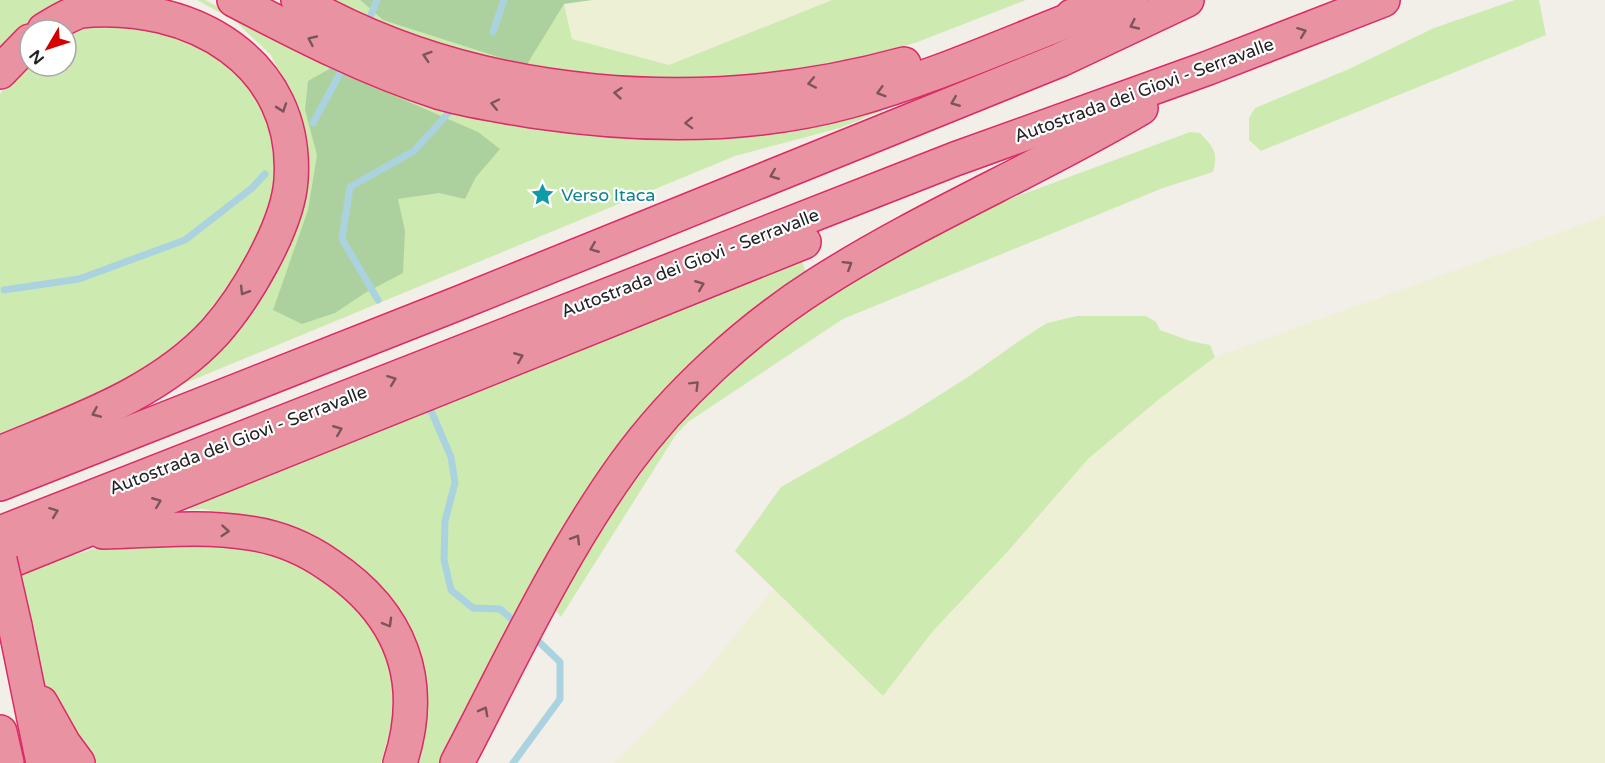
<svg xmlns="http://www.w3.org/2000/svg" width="1605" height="763" viewBox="0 0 1605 763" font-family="'Varela Round',sans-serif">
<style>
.farmland{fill:#eef0d5}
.grass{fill:#cdebb0}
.forest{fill:#add19e}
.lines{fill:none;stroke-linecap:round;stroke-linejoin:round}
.stream{stroke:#aad3df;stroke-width:7}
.highway-casing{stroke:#dc2a67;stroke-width:36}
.highway{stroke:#e892a2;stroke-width:33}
.highway-bridge-casing{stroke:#dc2a67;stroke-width:36;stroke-linecap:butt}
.highway-bridge{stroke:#e892a2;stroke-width:33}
.oneway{stroke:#7b545c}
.labels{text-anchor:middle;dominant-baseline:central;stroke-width:4.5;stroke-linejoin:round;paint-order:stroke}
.street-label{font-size:18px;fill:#222;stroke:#fff}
.culture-label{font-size:18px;fill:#0d838f;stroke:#fff;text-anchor:start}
</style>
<rect width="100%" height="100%" fill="#f2efe9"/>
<!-- farmland -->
<g class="farmland">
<path d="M592,0H832L669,65L572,39L564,4Z"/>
<path d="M1605,216V763H614L703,674L774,588L883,696L933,631L1010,549L1088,459L1158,400L1215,357Z"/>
</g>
<!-- grass -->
<g class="grass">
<path d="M0,0H66L18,30L0,47Z"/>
<path d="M197,0H205L311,54L881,107L882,111L840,128L735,156L166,391L275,267L306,193L305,138L290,90L270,54L235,21Z"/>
<path d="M325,0H360L383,20L564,4L572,39L669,65L832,0H1026L915,43L826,66L658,87L451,54Z"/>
<path d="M1515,0H1539L1546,35L1261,151L1249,140V118L1255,108L1349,69L1434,28Z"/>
<path d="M80,22L198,31L263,102L274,139L277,174L272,201L256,246L236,281L208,315L159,362L133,380L0,438V94L8,81L30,55V66H66V31Z"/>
<path d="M1190,132L1200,133C1213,147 1219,152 1213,172L1163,188L843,319L688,422L675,436L561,617L552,607L607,510L673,427L719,377L807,304L904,246L1007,200Z"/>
<path d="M802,260L807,276L559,540L440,763H413L425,696L417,641L393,601L362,567L315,536L262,519L202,509L190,510L188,504Z"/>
<path d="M1077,316H1146L1156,322L1160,330L1190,341L1210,345L1215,357L1158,400L1088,459L1010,549L933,631L883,696L735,551L781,487L908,415L971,375L1019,341L1047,323Z"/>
<path d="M124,539L248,545L322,574L359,606L383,641L394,683L393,718L381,763H93L39,683L12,575Z"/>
</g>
<!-- forest -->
<g class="forest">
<path d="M360,0H592L564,4L526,66L383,20Z"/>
<path d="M331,68L478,132L500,149L476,177L465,199L439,193L398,199L405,231L403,273L365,293L335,313L302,324L273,310L308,210L317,155L305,110L308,81Z"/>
</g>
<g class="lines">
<!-- stream -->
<g class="stream">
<path d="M371,15L377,0"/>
<path d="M493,32L504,0"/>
<path d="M313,123L344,66"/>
<path d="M4,290L79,279L185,240L252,188L265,174"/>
<path d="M378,300L342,239L350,187L414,151L451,110"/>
<path d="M429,406L451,457L455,483L445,521L444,560L451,590L473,608L500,609L515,622"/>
<path d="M513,763L560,699V662L537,640"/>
</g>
<defs>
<g id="highway">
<path d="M234,0C301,35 369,70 441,93C472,102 507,107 539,112C642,127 748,129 850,101C932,78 1012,42 1092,11"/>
<path d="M298,0C477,103 707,118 904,64"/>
<path d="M1072,16L1131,0"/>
<path d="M0,72L30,41"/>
<path d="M0,453C76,421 158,394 215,332C246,297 288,226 291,180C299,63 193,0 80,11C67,16 55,23 44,30"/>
<path d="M0,484L459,303L1060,60L1187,0"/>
<path d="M103,532C151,531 201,525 249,533C277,537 306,549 329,565C401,613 427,680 400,763"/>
<path d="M0,533L955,159L1208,68L1383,0"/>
<path d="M0,565L804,242"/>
<path d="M15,626L43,763"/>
<path d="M41,703L64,744L78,763"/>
<path d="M0,732L7,763"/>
<path d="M457,763C510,662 558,557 625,464C675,395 746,330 818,284C921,218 1035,171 1141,108"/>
</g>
</defs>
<!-- highway casing -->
<use href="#highway" class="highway-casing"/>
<!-- highway -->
<use href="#highway" class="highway"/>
<defs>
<path id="highway-bridge" d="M0,560L15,626"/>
</defs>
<!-- highway-bridge casing -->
<use href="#highway-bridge" class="highway-bridge-casing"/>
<!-- highway-bridge -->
<use href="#highway-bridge" class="highway-bridge"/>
</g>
<!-- one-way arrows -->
<defs><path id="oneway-chevron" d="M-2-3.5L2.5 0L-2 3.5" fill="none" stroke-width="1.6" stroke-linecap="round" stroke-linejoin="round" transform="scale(1.5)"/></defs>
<g class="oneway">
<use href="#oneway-chevron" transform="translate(1134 25) rotate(155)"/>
<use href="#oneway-chevron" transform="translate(1302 32) rotate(-21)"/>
<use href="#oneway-chevron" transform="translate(312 40) rotate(-155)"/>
<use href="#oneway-chevron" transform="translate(427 56) rotate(-162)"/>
<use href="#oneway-chevron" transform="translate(812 83) rotate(169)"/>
<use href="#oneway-chevron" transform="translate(881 92) rotate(164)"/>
<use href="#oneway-chevron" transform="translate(618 93) rotate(-175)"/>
<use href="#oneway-chevron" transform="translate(955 102) rotate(158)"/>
<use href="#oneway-chevron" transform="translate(495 104) rotate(-168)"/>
<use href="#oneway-chevron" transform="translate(282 108) rotate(71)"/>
<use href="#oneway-chevron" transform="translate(689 123) rotate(178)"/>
<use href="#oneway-chevron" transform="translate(774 175) rotate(158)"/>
<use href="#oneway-chevron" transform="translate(594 248) rotate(158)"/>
<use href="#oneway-chevron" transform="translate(848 265) rotate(-32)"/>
<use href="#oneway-chevron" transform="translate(700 285) rotate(-22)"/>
<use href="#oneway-chevron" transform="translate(244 291) rotate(122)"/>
<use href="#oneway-chevron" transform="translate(519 357) rotate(-22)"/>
<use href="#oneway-chevron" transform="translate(392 380) rotate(-21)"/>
<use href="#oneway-chevron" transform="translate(695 385) rotate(-45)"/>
<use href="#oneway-chevron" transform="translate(96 413) rotate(157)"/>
<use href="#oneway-chevron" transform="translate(338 430) rotate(-22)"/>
<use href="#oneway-chevron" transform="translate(157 502) rotate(-22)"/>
<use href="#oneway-chevron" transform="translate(54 512) rotate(-21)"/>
<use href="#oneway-chevron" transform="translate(225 531) rotate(4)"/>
<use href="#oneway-chevron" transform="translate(576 539) rotate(-59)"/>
<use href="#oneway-chevron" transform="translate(388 623) rotate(60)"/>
<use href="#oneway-chevron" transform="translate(484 711) rotate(-62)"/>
</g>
<!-- icons -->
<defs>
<symbol id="sight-bare" viewBox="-9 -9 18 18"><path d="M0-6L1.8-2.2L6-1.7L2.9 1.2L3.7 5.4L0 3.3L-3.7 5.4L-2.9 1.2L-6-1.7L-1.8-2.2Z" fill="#0f9aa8" stroke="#fff" stroke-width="2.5" paint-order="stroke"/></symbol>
</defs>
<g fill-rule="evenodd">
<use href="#sight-bare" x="526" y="178" width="33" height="33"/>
</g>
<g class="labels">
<!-- street labels -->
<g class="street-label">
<text transform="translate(1144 90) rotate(-20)">Autostrada dei Giovi - Serravalle</text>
<text transform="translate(690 263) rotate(-21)">Autostrada dei Giovi - Serravalle</text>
<text transform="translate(238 440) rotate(-21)">Autostrada dei Giovi - Serravalle</text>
</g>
<!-- culture labels -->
<g class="culture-label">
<text x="561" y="195">Verso Itaca</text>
</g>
</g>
<!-- north arrow -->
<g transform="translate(48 48) rotate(231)"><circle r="28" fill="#ffffff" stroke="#a7a7a7" stroke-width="1.5"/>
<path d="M0-4.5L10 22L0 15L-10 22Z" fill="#d40000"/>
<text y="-9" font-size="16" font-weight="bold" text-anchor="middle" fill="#222222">N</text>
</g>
</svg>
